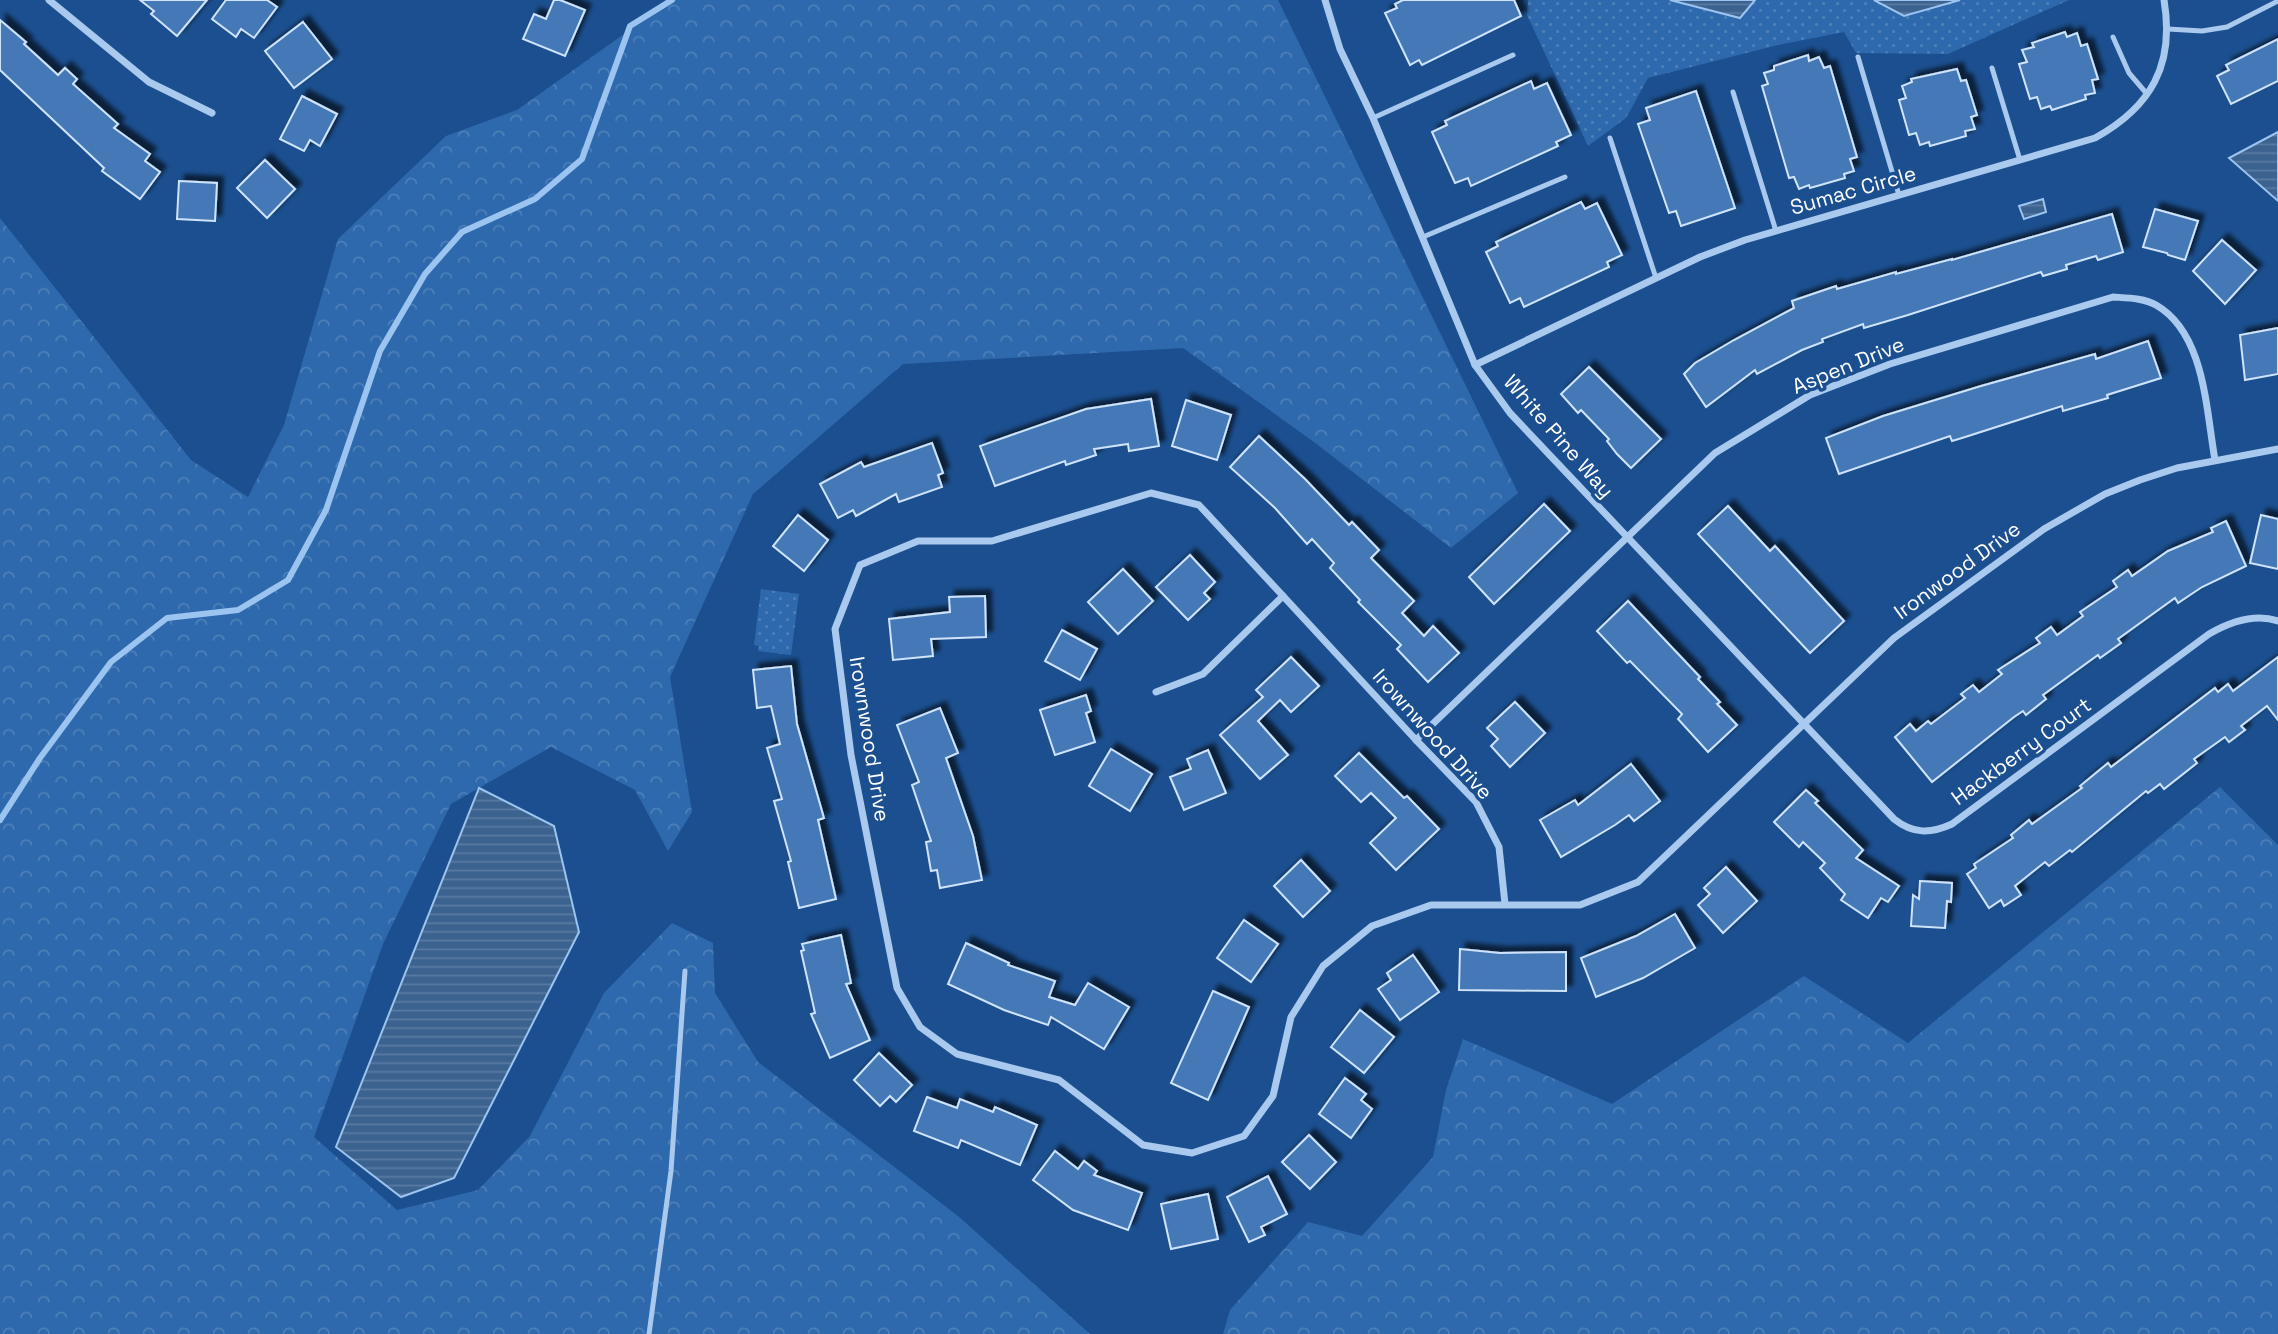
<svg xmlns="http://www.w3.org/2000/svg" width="2278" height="1334" viewBox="0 0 2278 1334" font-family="'Space Grotesk',sans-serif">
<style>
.forest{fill:url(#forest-crowns)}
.park{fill:url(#park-dots)}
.water{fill:url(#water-rules);stroke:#9cc4f0;stroke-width:2}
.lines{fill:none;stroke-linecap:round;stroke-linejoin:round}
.stream{stroke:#9cc4f0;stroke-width:6}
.building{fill:#4478b7;stroke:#cfe3fa;stroke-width:2;filter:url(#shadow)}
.service{stroke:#a9c9ee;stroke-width:5}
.minor{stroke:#a9c9ee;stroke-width:7}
.labels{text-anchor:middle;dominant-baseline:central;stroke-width:7;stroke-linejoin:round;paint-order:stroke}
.street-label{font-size:21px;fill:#fff;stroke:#1b4f8f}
</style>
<defs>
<pattern id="forest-crowns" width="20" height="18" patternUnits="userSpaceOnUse" patternTransform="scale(1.75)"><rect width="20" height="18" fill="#2e69ad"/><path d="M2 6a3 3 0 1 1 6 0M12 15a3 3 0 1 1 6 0" fill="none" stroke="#4d80b9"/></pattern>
<pattern id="park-dots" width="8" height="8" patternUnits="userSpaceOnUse" patternTransform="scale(1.75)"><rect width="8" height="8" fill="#2e69ad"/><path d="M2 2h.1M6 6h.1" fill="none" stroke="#4d80b9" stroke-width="1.8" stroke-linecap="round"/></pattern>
<pattern id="water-rules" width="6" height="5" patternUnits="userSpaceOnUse" patternTransform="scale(1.75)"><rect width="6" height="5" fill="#3c6290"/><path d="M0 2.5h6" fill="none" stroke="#597aa1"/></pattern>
<filter id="shadow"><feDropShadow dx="6" dy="-6" stdDeviation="2" flood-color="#0009"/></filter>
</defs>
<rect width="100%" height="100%" fill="#1b4f8f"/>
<!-- forest -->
<g class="forest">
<path d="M672,0H1278L1518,493L1451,548L1314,442L1183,348L903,364L753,494L670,677L692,812L668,851L635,790L551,747L451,804L383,944L314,1137L397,1210L478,1190L530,1136L604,993L672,923L713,943L715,993L758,1062L958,1216L1090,1334H0V218L191,460L248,497L284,425L338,239L446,136L517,110Z"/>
<path d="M2220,787L2278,845V1334H1223L1230,1310L1308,1222L1362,1236L1433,1157L1446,1090L1463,1039L1612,1104L1804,976L1908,1043Z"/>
</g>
<!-- park -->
<g class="park">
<path d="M1528,0H2069L1948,54L1856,53L1844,32L1778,45L1648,78L1626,118L1588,146L1527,15Z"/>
<path d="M761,589L799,594L791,655L758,651L759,646L754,645Z"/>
</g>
<!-- water -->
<g class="water">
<path d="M1670,0H1755L1740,18Z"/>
<path d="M1874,0H1960L1904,16Z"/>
<path d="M2278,132V201L2229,158Z"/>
<path d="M2043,199L2046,212L2024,219L2019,206Z"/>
<path d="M479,788L554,826L579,932L454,1178L401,1197L336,1147Z"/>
</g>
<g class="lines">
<!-- stream -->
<path class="stream" d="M0,820L40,758L111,662L167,618L238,610L288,580L326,510L380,351L425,274L462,232L535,199L582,159L630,26L672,0"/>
</g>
<!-- building -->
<g class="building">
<path d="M140,0H207L177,36L151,14L154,11Z"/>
<path d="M226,0H267L277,7L254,38L241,29L236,37L212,19Z"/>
<path d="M554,0H560L585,10L565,56L523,39L534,14L546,19Z"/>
<path d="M1403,0H1514L1521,16L1422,65L1419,60L1410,65L1385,13L1397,8L1395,4Z"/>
<path d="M0,20L26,42L24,44L58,75L65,68L77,79L73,84L118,124L114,128L150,154L145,161L160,172L140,199L102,171L104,168L0,70Z"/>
<path d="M303,22L332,59L294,88L265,51Z"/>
<path d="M2065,32L2067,37L2077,33L2081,46L2087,44L2098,79L2092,80L2095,93L2085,95L2086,99L2052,110L2050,106L2041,109L2037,97L2030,99L2019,64L2027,62L2022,50L2034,47L2032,43Z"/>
<path d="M2278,39V81L2231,104L2217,76L2229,70L2226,65Z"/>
<path d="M1808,55L1809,61L1819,57L1824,68L1830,66L1857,157L1850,159L1854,171L1844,174L1845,178L1810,188L1809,185L1799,189L1794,177L1789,178L1762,86L1768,84L1764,73L1774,70V66Z"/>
<path d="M1957,69L1961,81L1966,80L1977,115L1971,117L1975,129L1965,131L1966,136L1930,146L1929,142L1920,145L1916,133L1909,135L1899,100L1906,98L1902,86L1912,82L1911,79Z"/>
<path d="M1531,81L1534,89L1547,83L1571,135L1556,142L1558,146L1471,186L1468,178L1455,183L1432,132L1447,125L1445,121Z"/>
<path d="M1696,91L1735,208L1681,226L1676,211L1669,213L1638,124L1650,120L1646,108Z"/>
<path d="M302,96L337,114L320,146L310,140L304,151L280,139Z"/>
<path d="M265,160L295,189L267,218L237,188Z"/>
<path d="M179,181L217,183L215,221L177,219Z"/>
<path d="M1581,202L1585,209L1597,203L1622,255L1607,262L1609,267L1524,307L1520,298L1510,303L1486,252L1498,246L1496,242Z"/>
<path d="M2155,209L2198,221L2185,260L2168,255L2167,253L2143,247Z"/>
<path d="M2112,214L2123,252L2098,260L2096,256L2066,265L2067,269L2043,276L2041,272L1908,315L1864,328L1863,324L1822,339L1823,342L1802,350L1757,374L1755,370L1706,407L1684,374L1695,363L1734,340L1794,308L1792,301L1836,286L1837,289L1896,272V274L1952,259V260Z"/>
<path d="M2222,240L2256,270L2225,304L2193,271Z"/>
<path d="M2278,328V374L2245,380L2240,335Z"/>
<path d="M2148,341L2161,378L2107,395L2108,398L2063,411L2062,406L1962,438L1952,441L1950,436L1839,474L1826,438L1883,416L1981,386L2095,354L2096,359Z"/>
<path d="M1589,367L1661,439L1631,468L1617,454L1607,441L1609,439L1581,410L1578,413L1561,394Z"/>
<path d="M1151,399L1159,446L1129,451L1128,444L1094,449L1096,455L1066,465L1065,461L995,486L980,446L1086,409Z"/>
<path d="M1186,400L1231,415L1217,460L1172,446Z"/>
<path d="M1259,436L1305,479L1349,525L1352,522L1379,550L1371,558L1414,601L1402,613L1424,636L1433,626L1459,653L1428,682L1397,649L1401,645L1358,602L1360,600L1330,568L1334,563L1312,539L1307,544L1275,508L1230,467Z"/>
<path d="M932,443L943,473L938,475L942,487L899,502L896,494L856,516L853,510L838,518L820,484L861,462L864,467Z"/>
<path d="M1544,504L1570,531L1494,604L1469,577Z"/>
<path d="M1728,506L1770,551L1775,546L1844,621L1810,653L1698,534Z"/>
<path d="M798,515L828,540L804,571L773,546Z"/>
<path d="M2261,515L2278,519V569L2250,563Z"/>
<path d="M2226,521L2246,566L2202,587L2178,603L2175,598L2118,639L2121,643L2100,658L2098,655L2043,695L2046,699L2026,715L2023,711L2014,717L1932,782L1895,737L1910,724L1916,731L1928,721L1931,724L1965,698L1961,694L1973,685L1979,692L2002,674L1998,670L2040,643L2036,638L2051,627L2057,635L2083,616L2080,612L2117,587L2113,581L2128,570L2132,576L2168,551L2213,532L2211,528Z"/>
<path d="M1190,555L1215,582L1204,593L1210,599L1188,620L1156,587Z"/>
<path d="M1123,569L1153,601L1118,634L1088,602Z"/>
<path d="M985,596L986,637L931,639L933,656L893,660L889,619L950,612L949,597Z"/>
<path d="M1628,601L1700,677L1698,679L1720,702L1717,704L1737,725L1708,752L1678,719L1682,714L1630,661L1627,663L1597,631Z"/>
<path d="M1062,630L1097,649L1080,680L1045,661Z"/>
<path d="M1291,657L1319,686L1291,712L1280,700L1258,721L1288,755L1260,779L1220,735L1263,697L1256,690Z"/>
<path d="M2278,657V720L2267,706L2241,726L2245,730L2229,742L2225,737L2194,759L2197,763L2164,789L2160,784L2148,793L2146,791L2072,852L2070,850L2049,866L2045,862L2015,886L2021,895L2004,906L2001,900L1989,908L1967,874L1976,868L1974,864L2013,838L2011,835L2029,820L2032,824L2082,788L2080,786L2108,763L2111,767L2215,688L2218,692L2228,684L2233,691Z"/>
<path d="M791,666L797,724L824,818L818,820L836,899L799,908L788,862L791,861L774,801L782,799L767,748L780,744L771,706L757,708L753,670Z"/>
<path d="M1086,695L1091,711L1086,713L1095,742L1055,755L1040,710Z"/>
<path d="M1515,702L1545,733L1510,767L1491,746L1498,739L1487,728Z"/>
<path d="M940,708L958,753L946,758L973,836L982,880L940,888L937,870L931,871L926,842L931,841L912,785L919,782L897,725Z"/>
<path d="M1111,749L1152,774L1130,811L1089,786Z"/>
<path d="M1208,750L1226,793L1184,810L1170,777L1191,769L1187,759Z"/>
<path d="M1359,753L1404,798L1407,796L1439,829L1396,870L1370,843L1396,818L1371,793L1361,802L1335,776Z"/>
<path d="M1631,764L1660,801L1634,821L1629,815L1615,825L1561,857L1540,820L1575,800L1578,805Z"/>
<path d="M1806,790L1818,801L1815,803L1863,850L1856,858L1899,886L1888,902L1881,898L1868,918L1841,900L1845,894L1820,868L1825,863L1803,842L1799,847L1774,822Z"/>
<path d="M1301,860L1330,891L1303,917L1274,886Z"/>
<path d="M1726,867L1757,901L1723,933L1698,905L1710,894L1704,888Z"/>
<path d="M1920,881L1952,883L1951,902L1947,901L1945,928L1911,926L1913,895L1919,899Z"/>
<path d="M1675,914L1695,948L1643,978L1596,997L1581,958L1636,936Z"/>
<path d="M1244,920L1278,944L1251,982L1217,958Z"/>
<path d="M841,935L851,983L846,984L870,1040L830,1058L811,1014L815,1013L801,951L804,950L802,944Z"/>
<path d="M966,943L1009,963L1008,965L1055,981L1049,997L1075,1005L1088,983L1129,1007L1104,1049L1051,1017L1048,1025L1004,1010L948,984Z"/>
<path d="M1460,949L1500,953L1566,952V991L1459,990Z"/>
<path d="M1413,955L1439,992L1400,1020L1378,989L1391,980L1387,973Z"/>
<path d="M1213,991L1249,1007L1208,1100L1171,1083Z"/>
<path d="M1360,1010L1394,1037L1364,1073L1331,1047Z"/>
<path d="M879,1053L912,1085L896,1102L890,1096L880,1106L854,1080Z"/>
<path d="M1345,1078L1366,1094L1361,1100L1372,1109L1351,1138L1319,1114Z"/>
<path d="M927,1097L957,1108L960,1099L993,1112L995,1107L1037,1125L1020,1165L961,1140L958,1148L914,1131Z"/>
<path d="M1309,1135L1336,1162L1310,1189L1282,1162Z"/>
<path d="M1055,1151L1078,1169L1084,1161L1097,1171L1094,1175L1142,1193L1128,1230L1073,1210L1033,1180Z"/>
<path d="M1268,1176L1287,1214L1261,1227L1265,1235L1249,1242L1227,1197Z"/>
<path d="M1208,1194L1218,1239L1171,1249L1161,1204Z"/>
</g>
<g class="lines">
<!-- service -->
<g class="service">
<path d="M2168,29L2202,31L2227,27L2278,1"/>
<path d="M2113,37L2129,73L2147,94"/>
<path d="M1858,57L1899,195"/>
<path d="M1992,68L2020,160"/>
<path d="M1733,92L1776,231"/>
<path d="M1373,118L1513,55"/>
<path d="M1610,138L1656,278"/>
<path d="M1423,237L1565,177"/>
<path d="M649,1334L671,1171L685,971"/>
</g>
<!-- minor -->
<g class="minor">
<path d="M49,0L149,82L212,113"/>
<path d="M1325,0L1340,49L1373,118L1475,365L1510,413L1894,819C1913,834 1930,834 1952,824L2209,634C2230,622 2254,613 2278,621"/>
<path d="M1475,365L1700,257L1745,240L2095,138C2151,107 2175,65 2164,0"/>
<path d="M1156,692L1203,674L1283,596"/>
<path d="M1416,740L1715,453L1810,395L1890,364L2113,297C2127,298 2144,298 2156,305C2205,333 2206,410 2215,460"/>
<path d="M1505,904L1499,847L1476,802L1416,740L1199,505L1151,493L992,541H918L860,565L835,629L851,755L897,988L920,1027L957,1054L1059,1080L1143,1145L1192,1153L1244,1136L1273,1096L1291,1017L1323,966L1372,926L1431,905H1580L1638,882L1894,638L2044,529L2105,494L2140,480L2177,468L2278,449"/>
</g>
</g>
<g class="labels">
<!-- street labels -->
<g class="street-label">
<text transform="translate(1853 190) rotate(-16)">Sumac Circle</text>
<text transform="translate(1848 365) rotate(-22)">Aspen Drive</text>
<text transform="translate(1559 436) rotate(49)">White Pine Way</text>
<text transform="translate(1957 570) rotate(-36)">Ironwood Drive</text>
<text transform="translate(1433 734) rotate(48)">Irownwood Drive</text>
<text transform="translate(870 739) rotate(81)">Irownwood Drive</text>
<text transform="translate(2021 751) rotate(-36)">Hackberry Court</text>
</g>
</g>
</svg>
